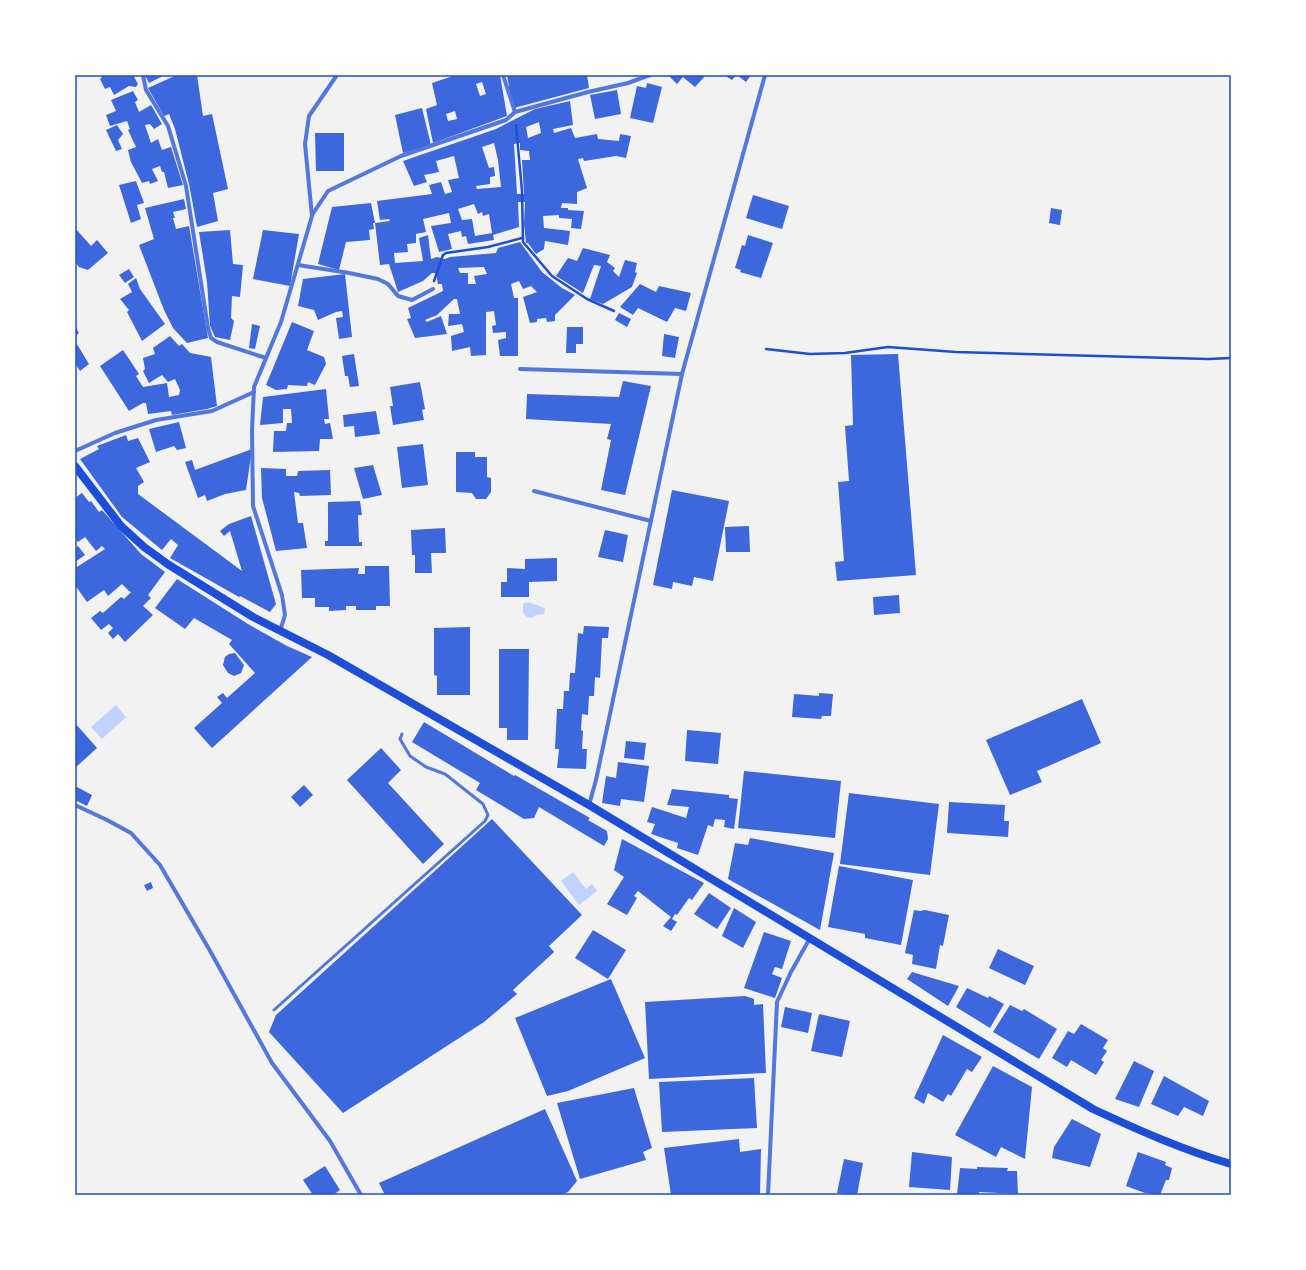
<svg xmlns="http://www.w3.org/2000/svg" width="1306" height="1270" viewBox="0 0 1306 1270" font-family="Rubik,sans-serif">
<style>
.water{fill:#bfd3fe}
.building{fill:#3d67dc;fill-rule:evenodd}
.lines{fill:none;stroke-linecap:round;stroke-linejoin:round}
.path{stroke:#1d4ed8;stroke-width:2.5}
.service{stroke:#5277de;stroke-width:3}
.minor{stroke:#5277de;stroke-width:4}
.secondary{stroke:#1d4ed8;stroke-width:8}
.neatline{fill:none;stroke:#1d4ed8;stroke-width:1.5}
</style>
<rect width="100%" height="100%" fill="#f2f2f2"/>
<!-- water -->
<g class="water">
<path d="M528,602L545,608L544,614L536,615L531,618C523,617 521,610 524,603Z"/>
<path d="M116,705L126,717L102,739L91,727Z"/>
<path d="M573,872L586,889L592,884L597,891L579,905L561,881Z"/>
</g>
<!-- building -->
<g class="building">
<path d="M100,75H133L138,84L136,87L129,86L114,95L110,87L105,89L100,79L102,77Z"/>
<path d="M145,75H165L149,83Z"/>
<path d="M177,75H197L203,116L212,114L228,189L213,193L218,221L197,227L189,184L175,129L169,114L164,116L148,88Z"/>
<path d="M456,75H500L507,116L433,143L426,109L437,105L432,83ZM482,82L486,94L480,96L476,84ZM455,111L457,119L448,121L446,114Z"/>
<path d="M507,75H587L589,88L514,108L508,87L509,86Z"/>
<path d="M668,75H706L695,87L683,77L677,84Z"/>
<path d="M724,75H736L732,80Z"/>
<path d="M737,75H751L746,82Z"/>
<path d="M647,83L662,87L653,123L630,118L637,86L646,88Z"/>
<path d="M617,90L621,114L595,119L590,95Z"/>
<path d="M133,91L138,100L135,102L139,112L151,105L162,124L154,129L150,124L145,125L151,143L158,139L162,150L171,147L183,185L168,188L164,172H162L160,166L152,169L158,181L150,184L149,181L142,183L131,162L128,150L136,147L128,130L130,129L127,121L110,126L106,115L116,111L111,100Z"/>
<path d="M570,101L573,125L553,129L554,133L571,128L575,138L597,134L598,139L619,141L620,134L631,136L626,158L616,156L584,161L583,158L578,159L587,188L577,192V204L562,203L561,208H568V210L584,211L581,229L571,228L572,219L559,218V215L543,216L544,228L570,231L568,245L545,241L544,249L536,254L528,243H526L524,224L525,202H518L519,227L493,235L494,240L468,244L466,236L462,237L461,231L448,234L452,249L439,252L431,226L451,223L449,213L423,219L426,232L416,234V243L407,244L408,252L394,253L395,263L423,261L419,238L428,235L431,259L437,257L445,259L450,257L496,253L498,248L520,242L542,272L562,288L575,295L555,315V321L547,322L546,318L537,319V322L530,323L523,297L537,292L531,286L523,289L519,281L511,284L514,298H518V356H500L498,340L506,338V332L493,333L492,326L496,325L494,311L486,312V355L471,356L470,347L452,351L451,336L464,332L462,324L448,326L449,314H460L457,299H454L437,315L425,320L427,322L441,316L447,334L415,338L407,319L411,318L408,308L443,291L442,284H438L436,273H432L423,281L398,292L389,264L380,265L375,223L390,221L389,219L380,220L377,201L432,194L429,185L441,182L445,194L452,192L448,180L459,178L454,156L436,161L439,172L424,175L427,182L414,186L403,161L496,129L535,109ZM539,122L541,133L528,138L526,127ZM494,143L498,160L501,187L477,189L476,186L490,184V177L495,176L494,167L489,168L482,147ZM520,143V150L529,151L530,160H522L524,194H517L514,144ZM474,204L478,214L482,212L483,216L489,214L492,233L475,236L472,219L462,220L458,209ZM484,267L487,274L474,276L476,284H468V273H460L458,268Z"/>
<path d="M422,108L431,145L403,153L395,115Z"/>
<path d="M117,125L123,134L118,140L122,149L116,151L106,130Z"/>
<path d="M315,133H344V171H316Z"/>
<path d="M136,181L144,203L137,205L141,219L131,223L119,185Z"/>
<path d="M753,195L789,206L782,229L746,218Z"/>
<path d="M184,199L186,209L173,212L175,218H173L176,229L189,226L208,338L187,343L173,328L164,310L139,245L154,239L145,208Z"/>
<path d="M371,203L375,223H373L374,229L369,230L370,240L346,242L339,270L318,264L332,207Z"/>
<path d="M1051,208L1062,210L1060,225L1049,223Z"/>
<path d="M75,228L91,246L97,240L108,253L88,270L79,267L75,262Z"/>
<path d="M230,230L233,264L243,265L240,297L232,296L231,318L234,321L230,340L215,337L210,326L207,282L199,232Z"/>
<path d="M263,230L299,234L290,286L253,279Z"/>
<path d="M748,235L773,243L761,278L740,272L741,270L735,268L742,245L745,246Z"/>
<path d="M583,248L610,255L607,262L615,268L613,271L619,277L625,260L637,263L635,272L637,273L632,287L603,304L590,299L601,266L594,265L583,293L556,276L568,258L577,261Z"/>
<path d="M129,269L134,277L125,283L119,275Z"/>
<path d="M345,274L352,337L339,339L336,318L343,317L342,311L336,312L318,320L314,310L298,306L303,279Z"/>
<path d="M136,278L140,289L165,324L142,341L127,312L129,310L120,299L132,292L128,284Z"/>
<path d="M640,284L656,292L659,286L691,293L686,311L675,308L667,322L638,308L633,315L620,307Z"/>
<path d="M619,313L631,319L627,327L615,320Z"/>
<path d="M292,322L314,331L307,350L324,357L326,364L315,385L308,382L307,386L288,385L287,389L276,390L266,385Z"/>
<path d="M252,324L260,326L255,349L249,348Z"/>
<path d="M75,326L79,333L75,336Z"/>
<path d="M567,327H583V344H576V353H566Z"/>
<path d="M664,334L679,337L675,358L662,356Z"/>
<path d="M170,336L179,346L182,344L190,353L211,357L217,406L207,409L172,415L171,411L148,414L146,403H143L129,411L100,366L123,350L139,374L136,376L143,387L167,383L169,397L179,395L180,390L175,379L168,382L162,375L149,383L143,371L145,369L143,358L155,354L153,348Z"/>
<path d="M75,341L89,364L80,371L75,363Z"/>
<path d="M354,354L359,386L350,387L348,376H345L342,356Z"/>
<path d="M898,354L916,575L837,581L835,562L844,561L838,482L849,481L845,426L853,425L851,355Z"/>
<path d="M623,381L651,386L625,495L601,490L611,440L607,439L611,424L526,419L527,394L619,397Z"/>
<path d="M420,382L425,409L422,410L424,420L393,425L390,406H393L390,387Z"/>
<path d="M326,389L329,419H324L325,424L330,423L333,439H320L319,451L273,452L274,431H286L287,423H292L291,409H283V423L260,425L263,397Z"/>
<path d="M376,411L380,434L355,437L354,426L344,427L343,415Z"/>
<path d="M179,422L186,448L177,450L174,446L156,452L149,429Z"/>
<path d="M126,435L128,441L138,438L150,462L136,468L144,482L138,486V494L242,571L230,531L224,536L220,531L229,524L251,516L276,604L270,612L240,596L239,597L170,558L178,545L171,539L162,550L122,517L80,459L99,449L97,446Z"/>
<path d="M423,444L428,485L402,488L397,447Z"/>
<path d="M252,449L246,490L225,494L207,501L205,495L198,498L185,462L192,460L195,470Z"/>
<path d="M456,452H475V457H487V477L491,478V492L486,499H476L472,493L456,492Z"/>
<path d="M373,465L382,495L363,499L354,468Z"/>
<path d="M261,468L286,469V476H297L298,471L330,470L331,495L300,496L299,493L294,492L298,523H303L307,548L276,551L262,498Z"/>
<path d="M672,490L729,501L713,581L694,577L692,586L673,582L672,589L653,585Z"/>
<path d="M82,493L89,502L91,501L99,512L102,510L141,554L165,572L148,595L151,598L143,606L153,615L125,642L118,634L113,639L108,633L113,628L109,624L101,630L91,618L100,611L103,613L121,597L124,599L131,592L129,591L122,584L108,596L104,590L87,602L75,585V562L77,567L105,549L102,546L96,551L85,537L78,542L75,538V498Z"/>
<path d="M360,501L362,515H358L359,542H362V546H325V541H328V502Z"/>
<path d="M749,526L750,552H726L725,527Z"/>
<path d="M445,528L446,553H431L432,573H415V555H412L411,530Z"/>
<path d="M605,530L628,535L623,562L598,557Z"/>
<path d="M78,546L85,555L75,562V548Z"/>
<path d="M557,558V581L529,582V597H501V582H507V568L525,569V559Z"/>
<path d="M365,566H389L390,606H376V610H356V606H346V610L329,611V607H315V598H302L301,570L359,568L358,574H365Z"/>
<path d="M177,579L248,624L287,646L312,657L212,748L194,728L222,703L217,697L223,693L227,698L255,673L229,644L232,640L194,618L185,629L155,608Z"/>
<path d="M899,595L900,613L874,615L873,597Z"/>
<path d="M584,626L609,627L608,638H602L600,678L595,677L594,696H589L588,715L582,714L581,730L583,731L582,749H587L586,769L557,768L559,749H555L557,709H563L564,691H569L570,673H575L578,633L583,634Z"/>
<path d="M470,627V695H437V676L434,675V628Z"/>
<path d="M499,649H529L528,740H507V728H499Z"/>
<path d="M235,653L244,665L241,673L234,676L228,673L223,665L225,657L229,654Z"/>
<path d="M819,693L833,694L831,716H822L821,719L792,717L794,694L819,696Z"/>
<path d="M1082,699L1101,743L1037,771L1042,782L1010,795L986,740Z"/>
<path d="M424,722L514,776L515,775L590,818L588,820L607,831L608,839L604,846L539,807L534,818L524,819L476,790L480,783L412,742Z"/>
<path d="M75,723L97,748L75,768Z"/>
<path d="M687,730L721,733L718,764L685,761Z"/>
<path d="M626,741L646,743L644,760L624,758Z"/>
<path d="M381,748L401,770L388,783L444,844L423,864L347,780Z"/>
<path d="M618,762L649,766L644,802L621,799L620,806L602,803L606,776L616,778Z"/>
<path d="M744,771L841,781L835,838L738,828Z"/>
<path d="M304,785L313,795L300,807L291,797Z"/>
<path d="M75,786L92,795L87,806L75,800Z"/>
<path d="M672,789L729,795V798L738,799L734,829L724,827L725,820L715,819L713,827L708,825L698,855L677,848L678,843L651,834L655,824L647,822L652,807L686,818L689,807L667,805Z"/>
<path d="M849,793L939,804L930,875L840,864Z"/>
<path d="M949,802L1005,805L1004,821H1009L1008,837L947,833Z"/>
<path d="M492,819L582,915L549,946L554,952L513,990L517,994L484,1022L343,1113L269,1032L276,1015Z"/>
<path d="M750,838L834,853L820,930L728,879L735,843L748,845Z"/>
<path d="M622,839L704,883L692,900L689,898L677,915L675,914L672,919L677,922L671,931L663,926L671,917L638,891L634,896L637,898L627,915L607,904L624,877L614,870Z"/>
<path d="M839,866L913,880L901,945L865,938V934L828,927Z"/>
<path d="M151,882L153,888L147,891L144,885Z"/>
<path d="M709,893L731,908L717,929L694,914Z"/>
<path d="M734,908L756,922L743,948L722,936Z"/>
<path d="M914,910L920,911L925,910L949,915L943,946L940,945L936,969L912,964L913,955L905,953Z"/>
<path d="M593,930L626,950L608,979L575,958Z"/>
<path d="M764,932L791,941L782,969L775,967L772,974L782,978L775,998L744,988Z"/>
<path d="M998,949L1034,966L1025,985L989,968Z"/>
<path d="M912,972L959,986L948,1006L907,979Z"/>
<path d="M611,979L645,1058L568,1091L547,1096L515,1018Z"/>
<path d="M967,988L988,998L989,996L1004,1004L990,1028L956,1007Z"/>
<path d="M745,996L754,999V1005L763,1004L766,1073L649,1079L645,1002Z"/>
<path d="M1010,1005L1022,1011L1024,1009L1057,1029L1039,1059L993,1032Z"/>
<path d="M785,1007L812,1013L808,1033L781,1027Z"/>
<path d="M819,1014L850,1021L842,1057L811,1051Z"/>
<path d="M1081,1024L1108,1040L1103,1048L1107,1051L1101,1060L1104,1062L1096,1075L1071,1060L1067,1067L1052,1058L1068,1031L1074,1034Z"/>
<path d="M943,1035L982,1057L972,1072L967,1069L951,1096L948,1094L943,1102L928,1093L924,1104L914,1098Z"/>
<path d="M1134,1061L1154,1071L1139,1107L1115,1099Z"/>
<path d="M993,1066L1032,1087L1025,1159L1001,1147L996,1157L955,1135Z"/>
<path d="M1164,1076L1209,1101L1203,1116L1184,1107L1178,1116L1151,1104Z"/>
<path d="M754,1078L757,1128L662,1132L659,1082Z"/>
<path d="M634,1088L652,1148L643,1152L646,1160L580,1179L557,1103Z"/>
<path d="M545,1109L577,1181L568,1192L561,1195H385L379,1183Z"/>
<path d="M1072,1119L1101,1134L1090,1167L1052,1158L1054,1147Z"/>
<path d="M739,1139L740,1152L761,1149L760,1195H671L664,1148Z"/>
<path d="M912,1152L952,1157L950,1190L909,1187Z"/>
<path d="M1138,1152L1166,1162L1165,1165L1172,1168L1169,1180H1166L1160,1195L1145,1193L1126,1186Z"/>
<path d="M844,1159L863,1163L857,1195L837,1193Z"/>
<path d="M325,1166L340,1190L333,1195H313L303,1180Z"/>
<path d="M977,1167L1008,1168L1007,1171H1017L1018,1194L979,1192V1195H957L960,1168L977,1169Z"/>
</g>
<g class="lines">
<!-- path -->
<g class="path">
<path d="M516,125L522,191L523,242L552,276L587,299L614,311"/>
<path d="M434,281L443,255L446,253L488,247L522,238"/>
<path d="M766,349L810,354L845,353L888,347L956,352L1208,359L1231,358"/>
</g>
<!-- service -->
<path class="service" d="M274,1010L485,821L488,815L483,804L445,774L426,767L410,756L400,739L402,734"/>
<!-- minor -->
<g class="minor">
<path d="M143,75L146,90L168,126L186,186L208,328L211,338L217,342L266,358"/>
<path d="M503,75L515,112"/>
<path d="M312,215L328,191L401,156L506,120L515,112L588,92L628,83L650,75"/>
<path d="M298,265L349,273L378,279L388,284L398,296L412,300L433,289"/>
<path d="M520,369L682,374"/>
<path d="M75,451L115,433L156,420L212,411L254,392"/>
<path d="M534,491L651,521"/>
<path d="M280,631L285,615L282,595L253,506L252,430L254,387L281,322L312,216L305,144L309,116L337,75"/>
<path d="M75,805L107,820L131,833L160,865L209,949L272,1063L330,1141L361,1195"/>
<path d="M589,805L596,780L682,374L765,75"/>
<path d="M768,1195L777,1002L791,972L810,938"/>
</g>
<!-- secondary -->
<path class="secondary" d="M75,466L121,526L144,547L169,565L253,617L328,655L589,805L1093,1109C1138,1130 1183,1150 1231,1164"/>
</g>
<!-- border -->
<rect width="1306" height="1270" fill="none" stroke="#ffffff" stroke-width="152"/>
<rect x="76" y="76" width="1154" height="1118" class="neatline"/>
</svg>
